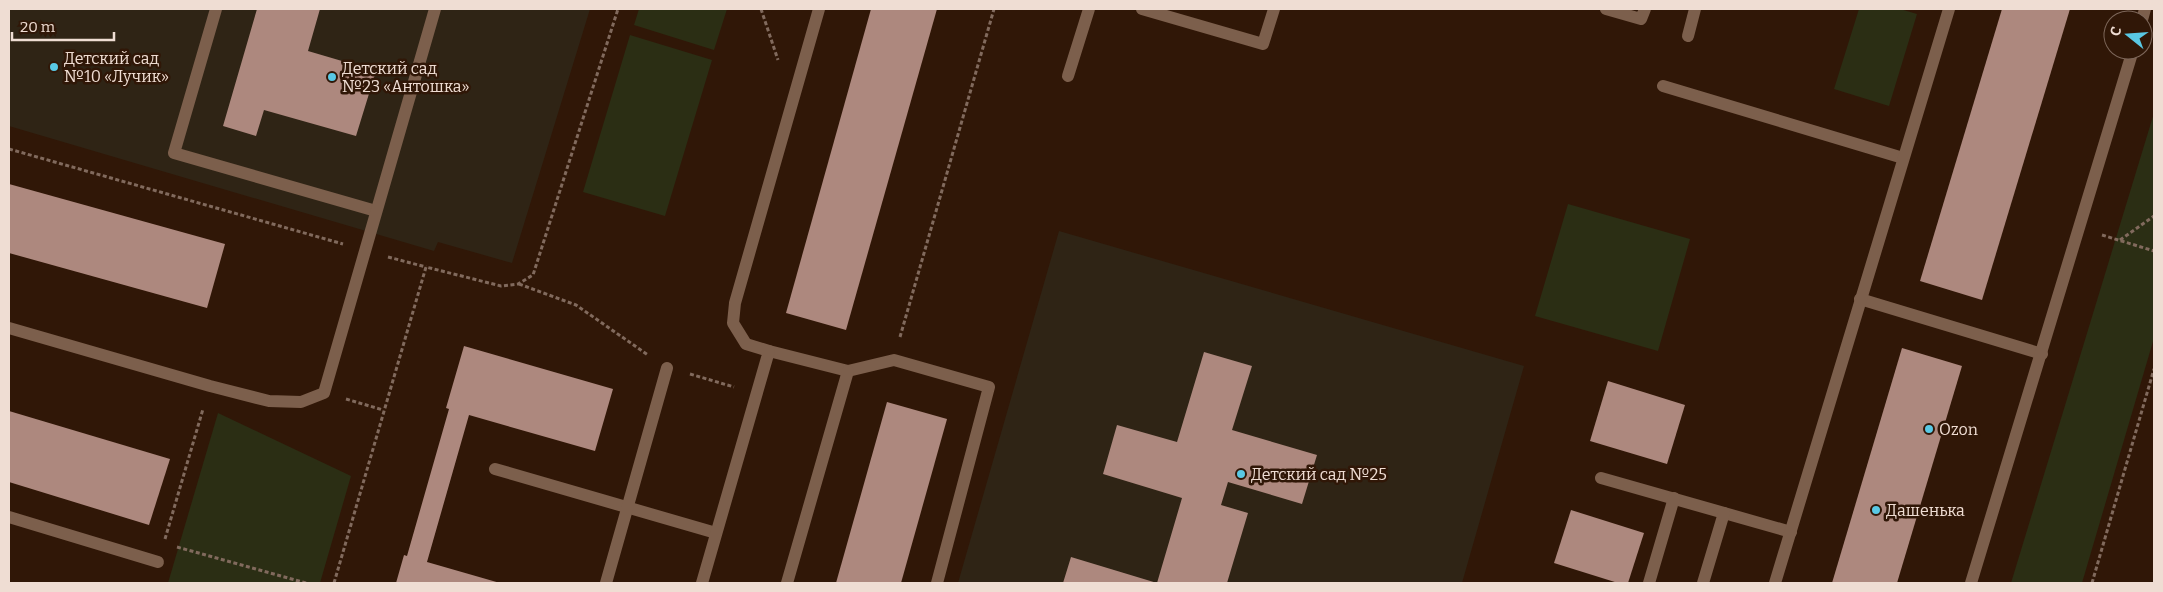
<svg xmlns="http://www.w3.org/2000/svg" width="2163" height="592" viewBox="0 0 2163 592" font-family="Bitter,serif">
<style>
.education{fill:#2f2415}
.green{fill:#2b2e14}
.building{fill:#ad887e}
.lines{fill:none;stroke-linecap:round;stroke-linejoin:round}
.path{stroke:#816a5d;stroke-width:3;stroke-dasharray:4 2.5;stroke-linecap:butt}
.lane{stroke:#7c5f4c;stroke-width:12}
.poi-dot{fill:#59c8e4;stroke:#301707;stroke-width:2}
.labels{text-anchor:middle;dominant-baseline:central;stroke-width:5;stroke-linejoin:round;paint-order:stroke}
.poi-label{font-size:16px;fill:#efddd3;stroke:#301707;text-anchor:start}
</style>
<rect width="100%" height="100%" fill="#301707"/>
<!-- education -->
<g class="education">
<path d="M9,9H590L512,263L438,242L434,251L9,126Z"/>
<path d="M1059,231L1524,366L1462,583H958Z"/>
</g>
<!-- green -->
<g class="green">
<path d="M639,9H727L714,50L634,25Z"/>
<path d="M1859,9H1900L1917,14L1889,106L1834,89Z"/>
<path d="M630,35L712,60L665,216L583,192Z"/>
<path d="M2154,113V338L2082,583H2011Z"/>
<path d="M1568,204L1690,239L1658,351L1535,316Z"/>
<path d="M218,413L351,476L320,583H168Z"/>
</g>
<!-- building -->
<g class="building">
<path d="M257,9H320L308,51L376,71L356,136L264,110L256,136L223,126Z"/>
<path d="M871,9H937L846,330L786,313Z"/>
<path d="M2002,9H2070L1982,300L1920,281Z"/>
<path d="M9,184L225,244L207,308L9,253Z"/>
<path d="M464,346L613,389L595,451L469,415L427,562L500,583H396L404,555L407,556L449,409L446,408Z"/>
<path d="M1902,348L1962,366L1897,583H1832Z"/>
<path d="M1204,352L1252,366L1232,430L1317,455L1302,504L1228,482L1221,505L1248,513L1227,583H1063L1071,557L1157,583L1182,498L1103,474L1117,425L1177,442Z"/>
<path d="M1608,381L1685,405L1667,464L1590,441Z"/>
<path d="M887,402L947,419L901,583H836Z"/>
<path d="M9,411L170,459L149,525L9,482Z"/>
<path d="M1571,510L1644,533L1628,583H1618L1554,563Z"/>
</g>
<g class="lines">
<!-- path -->
<g class="path">
<path d="M761,9L778,60"/>
<path d="M9,149L343,244"/>
<path d="M2102,235L2154,251"/>
<path d="M2120,240L2154,216"/>
<path d="M388,257L426,267"/>
<path d="M519,284L576,305L648,355"/>
<path d="M900,337L994,9"/>
<path d="M690,374L734,387"/>
<path d="M346,399L383,410"/>
<path d="M165,539L203,409"/>
<path d="M177,547L306,583"/>
<path d="M334,583L426,267L501,286L518,284L533,275L618,9"/>
<path d="M2092,583L2154,369"/>
</g>
<!-- lane -->
<g class="lane">
<path d="M216,9L174,153L376,211"/>
<path d="M1142,9L1263,44L1274,9"/>
<path d="M1606,9L1641,19L1645,9"/>
<path d="M2142,20L2145,9"/>
<path d="M1688,36L1695,9"/>
<path d="M1068,76L1089,9"/>
<path d="M1663,86L1903,158"/>
<path d="M1860,299L2042,354"/>
<path d="M9,328L210,386L269,401L301,402L324,393L435,9"/>
<path d="M769,351L848,371L894,360L989,387L937,583"/>
<path d="M495,469L716,533"/>
<path d="M1601,478L1791,532"/>
<path d="M9,517L158,562"/>
<path d="M606,583L667,368"/>
<path d="M702,583L769,351L746,344L733,323L735,303L819,9"/>
<path d="M787,583L848,371"/>
<path d="M1649,583L1674,498"/>
<path d="M1703,583L1724,513"/>
<path d="M1775,583L1949,9"/>
<path d="M1971,583L2133,50"/>
</g>
</g>
<!-- markers -->
<g class="poi-dot">
<circle cx="54" cy="67" r="5"/>
<circle cx="332" cy="77" r="5"/>
<circle cx="1929" cy="429" r="5"/>
<circle cx="1241" cy="474" r="5"/>
<circle cx="1876" cy="510" r="5"/>
</g>
<g class="labels">
<!-- poi labels -->
<g class="poi-label">
<text x="64" y="58">Детский сад<tspan x="64" dy="18">№10 «Лучик»</tspan></text>
<text x="342" y="68">Детский сад<tspan x="342" dy="18">№23 «Антошка»</tspan></text>
<text x="1939" y="429">Ozon</text>
<text x="1251" y="474">Детский сад №25</text>
<text x="1886" y="510">Дашенька</text>
</g>
</g>
<!-- border -->
<rect width="2163" height="592" fill="none" stroke="#efddd3" stroke-width="20"/>
<!-- north arrow -->
<g transform="translate(2128 35) rotate(287)"><circle r="24" fill="#301707" stroke="#7c6659"/>
<path d="M0-4L9 19L0 12L-9 19Z" fill="#59c8e4"/>
<text y="-8" font-size="14" font-weight="bold" text-anchor="middle" fill="#efddd3">С</text>
</g>
<!-- scale -->
<path d="M12 32v8h102v-8" fill="none" stroke="#efddd3" stroke-width="2.5"/>
<text x="20" y="32" font-size="15" fill="#efddd3" stroke="#301707" stroke-width="4" paint-order="stroke">20 m</text>
</svg>
